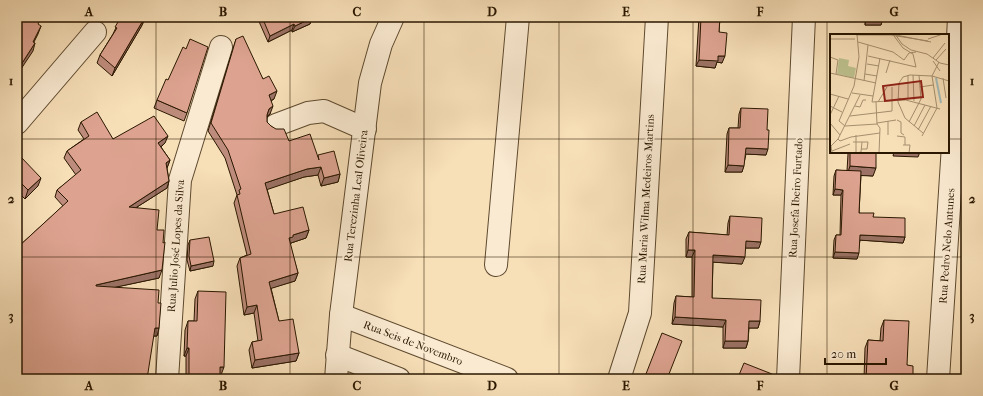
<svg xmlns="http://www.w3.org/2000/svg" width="983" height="396" viewBox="0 0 983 396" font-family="'IM FELL French Canon',serif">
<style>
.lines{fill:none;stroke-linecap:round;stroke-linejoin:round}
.minor-casing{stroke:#5d492e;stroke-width:24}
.minor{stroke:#faead1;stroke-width:22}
.wall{fill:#be8c7c;stroke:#2a1700}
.shaded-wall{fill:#9b7265;stroke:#2a1700}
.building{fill:#dda390;stroke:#2a1700}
.grid{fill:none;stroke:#2a1700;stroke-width:1;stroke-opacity:0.55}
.labels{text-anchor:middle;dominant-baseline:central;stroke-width:4;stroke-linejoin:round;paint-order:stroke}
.street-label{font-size:11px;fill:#2a1700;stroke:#faead1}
.inset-river{fill:none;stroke:#a1bab9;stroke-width:2}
.inset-road{fill:none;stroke:#a58f6e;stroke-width:1}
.view{fill:#8f2418;fill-opacity:0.15;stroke:#8f2418;stroke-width:2}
.inset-edge{fill:none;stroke:#2a1700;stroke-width:2}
.neatline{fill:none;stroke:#2a1700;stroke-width:1.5}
.grid-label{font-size:13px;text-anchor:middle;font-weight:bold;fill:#2a1700}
</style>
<rect width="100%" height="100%" fill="#f7dfb8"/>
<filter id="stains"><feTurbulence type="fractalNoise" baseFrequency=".005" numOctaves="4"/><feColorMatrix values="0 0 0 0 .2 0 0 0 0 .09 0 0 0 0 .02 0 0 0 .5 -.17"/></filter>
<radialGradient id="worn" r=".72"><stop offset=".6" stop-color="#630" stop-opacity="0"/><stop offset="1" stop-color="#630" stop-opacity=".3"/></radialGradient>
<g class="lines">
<defs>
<g id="minor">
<path d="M17,123L95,32"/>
<path d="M276,125L308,113L324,111L365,129"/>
<path d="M496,265L518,17"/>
<path d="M341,315L507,379"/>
<path d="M337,355L399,379"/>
<path d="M167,379L180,180L221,47"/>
<path d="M336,379L341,315L370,83L381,44L393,17"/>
<path d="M619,379L640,313L657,17"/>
<path d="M788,379L804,17"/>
<path d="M938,379L953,145L959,17"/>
</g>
</defs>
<!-- minor casing -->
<use href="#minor" class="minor-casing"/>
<!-- minor -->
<use href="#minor" class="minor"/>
</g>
<!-- wall -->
<g class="wall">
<path d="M121,17H146L141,27L112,76L97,63L100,55L113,34Z"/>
<path d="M257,17H312L310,24L292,32V30L268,42Z"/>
<path d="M699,17H720L719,32L722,63L717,62L715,68L696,66Z"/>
<path d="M865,17H882V21L881,25H865Z"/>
<path d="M236,39L263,79L274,99L271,101L270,114L267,117V122L271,126L289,141L318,156L340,174L338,182L321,186L318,175L304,177L267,189L274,214L309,230L306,238L291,243L290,245L298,273L295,281L271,288L279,321L299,353L296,361L252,368L249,350L252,342L258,341L254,313L244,315L237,266L240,258L247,255L234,203L237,195L225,158L208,131Z"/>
<path d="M157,100L187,113L184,121L154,108Z"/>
<path d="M741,108L766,155L746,154L742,172H725L727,134L729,128H738L739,114Z"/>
<path d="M81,122L113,139L165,143L161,147L170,160L167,168L169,181L167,188L137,207L157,230L159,278L116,287L158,303L157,336H154L18,247L63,206L55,197L57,190L76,175L64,158L67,151L84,139L78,130Z"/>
<path d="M849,152H850L873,176L861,175L859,213L873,217L905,237L903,243L860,240L857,259L833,258L834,240L836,235H840L841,195H833L834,176L836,170L847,171L848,154Z"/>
<path d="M17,159L38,186L25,199L17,191Z"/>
<path d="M730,216L759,248H745L742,264L713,262L712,298L760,321L758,328H749L748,341L746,348H723V327L672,324L674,303L676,296L692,297V257H686V239L689,232L727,235L728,223Z"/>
<path d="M190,240L213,266L190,271L187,260L188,245Z"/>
<path d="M198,291L221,375H220V379H186V356H184L185,330L188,321H194L195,299Z"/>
<path d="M884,320L907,365L913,379H864L865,348L868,340L880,341L881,328Z"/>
</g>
<!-- shaded-wall -->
<g class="shaded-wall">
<path d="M145,17H146L141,27L112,76L115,68Z"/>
<path d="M312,18L310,24L292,32L295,26Z"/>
<path d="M866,20L882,21L881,25H865Z"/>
<path d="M294,24L292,30L268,42L270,36Z"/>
<path d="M41,26L38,34L30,50L33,42Z"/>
<path d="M35,43L33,51L17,75V71Z"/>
<path d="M718,56H725L722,63L717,62L715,68L696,66L699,60Z"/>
<path d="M277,91L274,99L266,103L269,95Z"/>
<path d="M273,106L270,114L266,117L269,109Z"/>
<path d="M168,136L165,143L156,151L158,143Z"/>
<path d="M746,148L768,149L766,155L744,154Z"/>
<path d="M894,152H920L918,157L893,156Z"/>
<path d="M170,160L167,168L163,171L166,163Z"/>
<path d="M728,165L744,166L742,172H725Z"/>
<path d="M850,166L876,168L873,176L847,175Z"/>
<path d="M321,167L318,175L304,177L263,191L265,183L307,169Z"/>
<path d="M340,174L338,182L321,186L324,178Z"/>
<path d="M41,178L38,186L25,199L28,190Z"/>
<path d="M169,181L167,188L126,214L129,207Z"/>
<path d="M835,189L843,190L841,195H833Z"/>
<path d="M309,230L306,238L291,243L290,245L289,238L293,235Z"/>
<path d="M860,235L905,237L903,243L858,240Z"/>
<path d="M746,241L761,242L759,248H743Z"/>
<path d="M688,250H695L692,257H686Z"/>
<path d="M835,252L859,253L857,259L833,258Z"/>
<path d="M713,255L745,257L742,264L711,262Z"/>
<path d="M214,261L213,266L190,271L191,266Z"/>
<path d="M162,270L159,278L93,292L96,285Z"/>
<path d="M298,273L295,281L266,290L269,282Z"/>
<path d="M257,305L254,313L244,315L247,307Z"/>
<path d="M675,317L726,320L723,327L672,324Z"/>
<path d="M749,321H760L758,328H746Z"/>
<path d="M155,328H159L157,336H152Z"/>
<path d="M725,341H748L746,348H723Z"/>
<path d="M187,348H189L186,356H184Z"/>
<path d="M299,353L296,361L252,368L255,360Z"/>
<path d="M220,367H224L221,375H217Z"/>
<path d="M17,377L100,379H17Z"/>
</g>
<!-- building -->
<g class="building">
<path d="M17,17H37L36,20L39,22L38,24L41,26L33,42L35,43L17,71Z"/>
<path d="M121,17H145L115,68L100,55L117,28L115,27Z"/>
<path d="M262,17H312V18L295,26L294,24L270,36Z"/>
<path d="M701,17H720L719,32L727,33L725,56H718V61L699,60Z"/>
<path d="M866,17H882V21L866,20Z"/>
<path d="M243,36L263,79L269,76L277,91L269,95L273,106L269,109L267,115V122L271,126L276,129H284L289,141L310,134L319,160L318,155L334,151L340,174L324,178L321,167L307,169L265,183L274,214L303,207L309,230L293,235V237L289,238L298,273L269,282L279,321L293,319L299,353L255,360L252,342L262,340L257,305L247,307L240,258L251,254L237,195L240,194L239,190L241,189L228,150L211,123L236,39Z"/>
<path d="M190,39L208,47L187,113L157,100L166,79L168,80L183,47L186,49Z"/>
<path d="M741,108L768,109L767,130H769L768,149L746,148L744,166L728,165L729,128H740Z"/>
<path d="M97,112L113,139L154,116L168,136L158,143L170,160L166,163L169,181L129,207L159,210L157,230H164L163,243L165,242L162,270L96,285V286L159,290L158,303H161L159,328H155L147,379H117L109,378V379H100L17,377V246L18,247L68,201L57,190L81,170L67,151L89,136L81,122Z"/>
<path d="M850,152H876V168L850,166Z"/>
<path d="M20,156L41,178L28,190L17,179V159Z"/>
<path d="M836,170L861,171L859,213H874L873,217L905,218V237L860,235L859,253L835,252L836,235H841L843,190L835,189Z"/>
<path d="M730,216L762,218L761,242L746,241L745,257L713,255L712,298L761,300L760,321H749L748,341H725L726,320L675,317L676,296L694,297L695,250H688L689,232L729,235Z"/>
<path d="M209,237L214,261L191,266L189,256L190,240Z"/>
<path d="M198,291L226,292L224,367H220V379H189V348H187L188,321H197Z"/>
<path d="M884,320L909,321L907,365L913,366V379H866L868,340L883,341Z"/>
<path d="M662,333L682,341L667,379H644Z"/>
<path d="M744,363L772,374L771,379H735L737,375H739Z"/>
<path d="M838,376L847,379H837Z"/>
</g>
<!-- grid -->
<path class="grid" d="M156,17V379M290,17V379M424,17V379M559,17V379M693,17V379M827,17V379M17,139H831M948,139H966M17,257H966"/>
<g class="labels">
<!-- street labels -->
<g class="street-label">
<text transform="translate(356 196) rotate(-83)">Rua Terezinha Leal Oliveira</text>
<text transform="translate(796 198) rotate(-87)">Rua Josefa Ibeiro Furtado</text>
<text transform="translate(646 199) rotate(-87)">Rua Maria Wilma Medeiros Martins</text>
<text transform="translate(176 246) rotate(-86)">Rua Julio José Lopes da Silva</text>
<text transform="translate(947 246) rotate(-86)">Rua Pedro Nelo Antunes</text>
<text transform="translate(413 343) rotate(21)">Rua Seis de Novembro</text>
</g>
</g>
<!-- overview -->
<g transform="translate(830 34)">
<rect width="119" height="119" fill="#f7dfb8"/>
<path d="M9,24L19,26L18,32L26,34L24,44L7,40Z" fill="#bdc18e"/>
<path class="inset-river" d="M106,44L111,69"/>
<path class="inset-road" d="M27,0L29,23L24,52L9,87L15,92L47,90L50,94L49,119M65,0L72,10L81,16L97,20L110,29L119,31M26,1H61L98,7M66,1L101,8M0,5H25M98,5L113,0M28,8L63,18L74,26L79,19L86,18M38,22L86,33L83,20L73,14L64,2M0,23L8,26L6,40M50,24L42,68L75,66M103,24L115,9M106,26L116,15M103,27L110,37M37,30L49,32M0,39L46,49M56,39L60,26M35,40L47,42M78,41V65M83,41L84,67M113,44L116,64M34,47L38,11M90,53L103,51M22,59L43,62M0,60L18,65M68,64L110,75M46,68L47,90M48,68L57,53M0,72L12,78M25,72L30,73L33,66H36M107,74L102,42L109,28M0,81L9,62M20,82L62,77V53M67,86L71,88V99L74,101M79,88L91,65L89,41M0,89L10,101M47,89L66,86M84,92L95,71M88,96L101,72M93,99L75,84L68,68L69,49L73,43L80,41L102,42L119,47M58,101V87M67,102L75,103V111M92,102L107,74M8,105L10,107L21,103L50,99M23,108H32L31,118L26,119M73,111H80L79,119M31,115H37L38,108H32M2,117L20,110M2,119L1,112L8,105L30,61M26,119V101"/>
<path class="view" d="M91,47L93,63L55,67L53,52Z"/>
<rect width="119" height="119" class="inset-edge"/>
</g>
<!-- margin -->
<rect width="983" height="396" fill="none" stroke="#f7dfb8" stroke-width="44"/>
<!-- scale -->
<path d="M825 358v6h61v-6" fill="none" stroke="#2a1700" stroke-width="2"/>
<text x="831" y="358" font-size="12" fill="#2a1700" stroke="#faead1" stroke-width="3" paint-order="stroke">20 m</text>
<rect x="22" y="22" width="939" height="352" class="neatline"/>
<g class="grid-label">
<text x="89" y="16">A</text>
<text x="223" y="16">B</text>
<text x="357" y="16">C</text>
<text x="492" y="16">D</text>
<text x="626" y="16">E</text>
<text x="760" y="16">F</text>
<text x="894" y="16">G</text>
<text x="11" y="85">1</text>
<text x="972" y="85">1</text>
<text x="11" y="203">2</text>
<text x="972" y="203">2</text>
<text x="11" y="320">3</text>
<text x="972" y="320">3</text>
<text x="89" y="390">A</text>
<text x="223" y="390">B</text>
<text x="357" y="390">C</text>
<text x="492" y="390">D</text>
<text x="626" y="390">E</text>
<text x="760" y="390">F</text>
<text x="894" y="390">G</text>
</g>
<rect width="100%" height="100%" filter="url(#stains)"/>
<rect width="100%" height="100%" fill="url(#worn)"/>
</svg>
